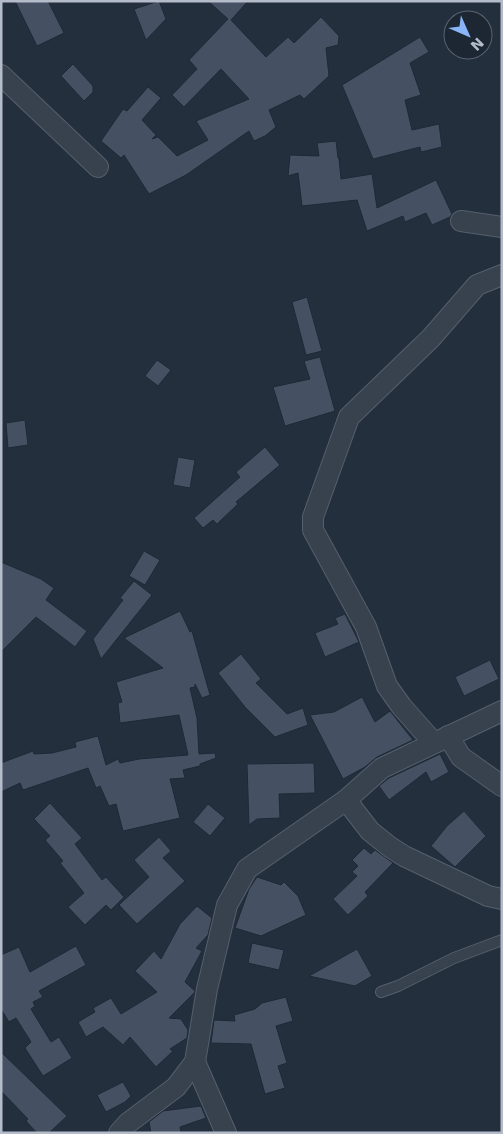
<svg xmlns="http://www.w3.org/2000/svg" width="503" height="1134" viewBox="0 0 503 1134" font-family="'DejaVu Sans',sans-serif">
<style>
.building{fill:#455162;stroke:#1f2835}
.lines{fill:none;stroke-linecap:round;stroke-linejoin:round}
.service-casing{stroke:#565f6c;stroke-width:12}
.minor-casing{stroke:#565f6c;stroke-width:22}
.service{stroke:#38414e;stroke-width:10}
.minor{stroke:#38414e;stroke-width:20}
</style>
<rect width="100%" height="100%" fill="#242f3e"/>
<!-- building -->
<g class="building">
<path d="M15,1H48L64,33L37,46Z"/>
<path d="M159,1L166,19L146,40L134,9Z"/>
<path d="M208,1H248L231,20L266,57L288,37L294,43L321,17L339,36L338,45L326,48L329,76L304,99L300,95L269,110L276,127L265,136L254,141L249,131L186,175L149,194L124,155L121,158L101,141L123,109L127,111L148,87L161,98L142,120L156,135L152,139L158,137L177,156L208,140L196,121L249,99L221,69L184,107L172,95L197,69L189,60L228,19Z"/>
<path d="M420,37L429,52L410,63L421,95L405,100L412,130L439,124L442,147L421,152L420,147L373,159L342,85Z"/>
<path d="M73,64L93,86V92L84,101L61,76Z"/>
<path d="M336,141L338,158L341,159H339L341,179L372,174L377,208L436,180L452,214L450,217L432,225L426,213L405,222L403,216L367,231L357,200L302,206L298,173L288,176L290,155L319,156L317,143Z"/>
<path d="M307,297L322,351L306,355L292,302Z"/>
<path d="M320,357L335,411L285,426L273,387L310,379L304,361Z"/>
<path d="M157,360L171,370L158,386L145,376Z"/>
<path d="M25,420L28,445L8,448L6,423Z"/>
<path d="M265,447L280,465L236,502L238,504L217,524L213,520L203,528L194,518L240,477L236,472Z"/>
<path d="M178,457L195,460L190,488L173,485Z"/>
<path d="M144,551L160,560L145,585L129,576Z"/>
<path d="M1,562L41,579L54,588L46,600L87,631L75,647L36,617L1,652Z"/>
<path d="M134,581L152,595L101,659L93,639L123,600L120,598Z"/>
<path d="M180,611L190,632L192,631L210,695L202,698L195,684V687L190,688L197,718L199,754L215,753L216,758L200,764V766L183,770L185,778L170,779L180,818L123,831L116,804L109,806L100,786L96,788L88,768L23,790L20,783L1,792V763L33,751L34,754L52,753L76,747L75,742L98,736L106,765L118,759L120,763L139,759L188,755L179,715L120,723L118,703L122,702L116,682L163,668L124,638Z"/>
<path d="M345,614L359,642L325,657L315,633L338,624L335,618Z"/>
<path d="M241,654L261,679L256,683L287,714L303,708L308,725L275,737L245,707L218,673Z"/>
<path d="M490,660L499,679L464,696L455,677Z"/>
<path d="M362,697L375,722L390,711L413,740L377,757L365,767L343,779L310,715L334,712Z"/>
<path d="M440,754L449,772L431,782L426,772L389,800L379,786L389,778Z"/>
<path d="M314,763L315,793L279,794L280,818L257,819L249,825L247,764Z"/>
<path d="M50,803L82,838L75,844L102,880L106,877L124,897L111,910L106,905L85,925L68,907L84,893L60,863L63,861L45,840L50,836L34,819Z"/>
<path d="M208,804L225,818L210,836L193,822Z"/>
<path d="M464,811L486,836L455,867L431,846L447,826Z"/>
<path d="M159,837L171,851L163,858L185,881L137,924L119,905L149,877L134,860Z"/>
<path d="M364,848L371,854L375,850L393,863L365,892L368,896L348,915L333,899L357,876L352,872L358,866L352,860Z"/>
<path d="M257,877L281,885L284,882L298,896L306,915L261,936L235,928L249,889Z"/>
<path d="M197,906L212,918L208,935L196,948L202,951L185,982L195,991L194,993L169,1018L181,1019L188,1030L187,1038L170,1049L173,1051L156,1067L130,1037L123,1045L103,1027L86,1037L78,1022L95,1012L93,1008L111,998L121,1014L157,992L135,971L154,951L161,959L180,924Z"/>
<path d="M252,943L284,950L279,970L248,963Z"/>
<path d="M76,946L86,965L39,991L43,997L33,1002L35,1006L31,1009L51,1042L59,1037L72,1058L43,1076L25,1048L31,1042L16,1018L9,1022L1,1009V955L19,947L30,972Z"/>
<path d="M357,949L372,976L355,986L309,976Z"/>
<path d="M286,997L293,1021L276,1026L287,1063L278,1066L285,1088L265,1094L251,1044L211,1043L214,1020L235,1021L234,1015L255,1009L262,1003Z"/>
<path d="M1,1052L67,1116L49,1133H37L26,1121L28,1119L1,1091Z"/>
<path d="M123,1082L131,1096L125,1102L106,1112L97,1095Z"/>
<path d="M201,1106L206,1118L180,1127L181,1133H151L149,1122L163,1111Z"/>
</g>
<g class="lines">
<defs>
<path id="service" d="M381,992L398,986L454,958L502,940"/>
<g id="minor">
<path d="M1,75L98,167"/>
<path d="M461,221L502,227"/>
<path d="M448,736L461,757L502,786"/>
<path d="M433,742L402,707L387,686L366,627L313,530V517L349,417L431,338L477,285L502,275"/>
<path d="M346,800L370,831L390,847L404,856L488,896L502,899"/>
<path d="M195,1062L226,1133"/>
<path d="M119,1133L128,1123L176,1087L195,1062L207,989L227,905L247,869L346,800L382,768L502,711"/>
</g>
</defs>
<!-- service casing -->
<use href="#service" class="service-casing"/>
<!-- minor casing -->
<use href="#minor" class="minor-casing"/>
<!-- service -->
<use href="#service" class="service"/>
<!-- minor -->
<use href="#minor" class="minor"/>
</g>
<!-- border -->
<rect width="503" height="1134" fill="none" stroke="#b4bcc9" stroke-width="5"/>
<!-- north arrow -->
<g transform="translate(468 35) rotate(135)"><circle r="24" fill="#1d2633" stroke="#59626f"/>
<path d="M0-4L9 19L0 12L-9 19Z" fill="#8ab4f8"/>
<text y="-8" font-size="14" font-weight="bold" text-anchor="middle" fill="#b4bcc9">N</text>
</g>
</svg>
